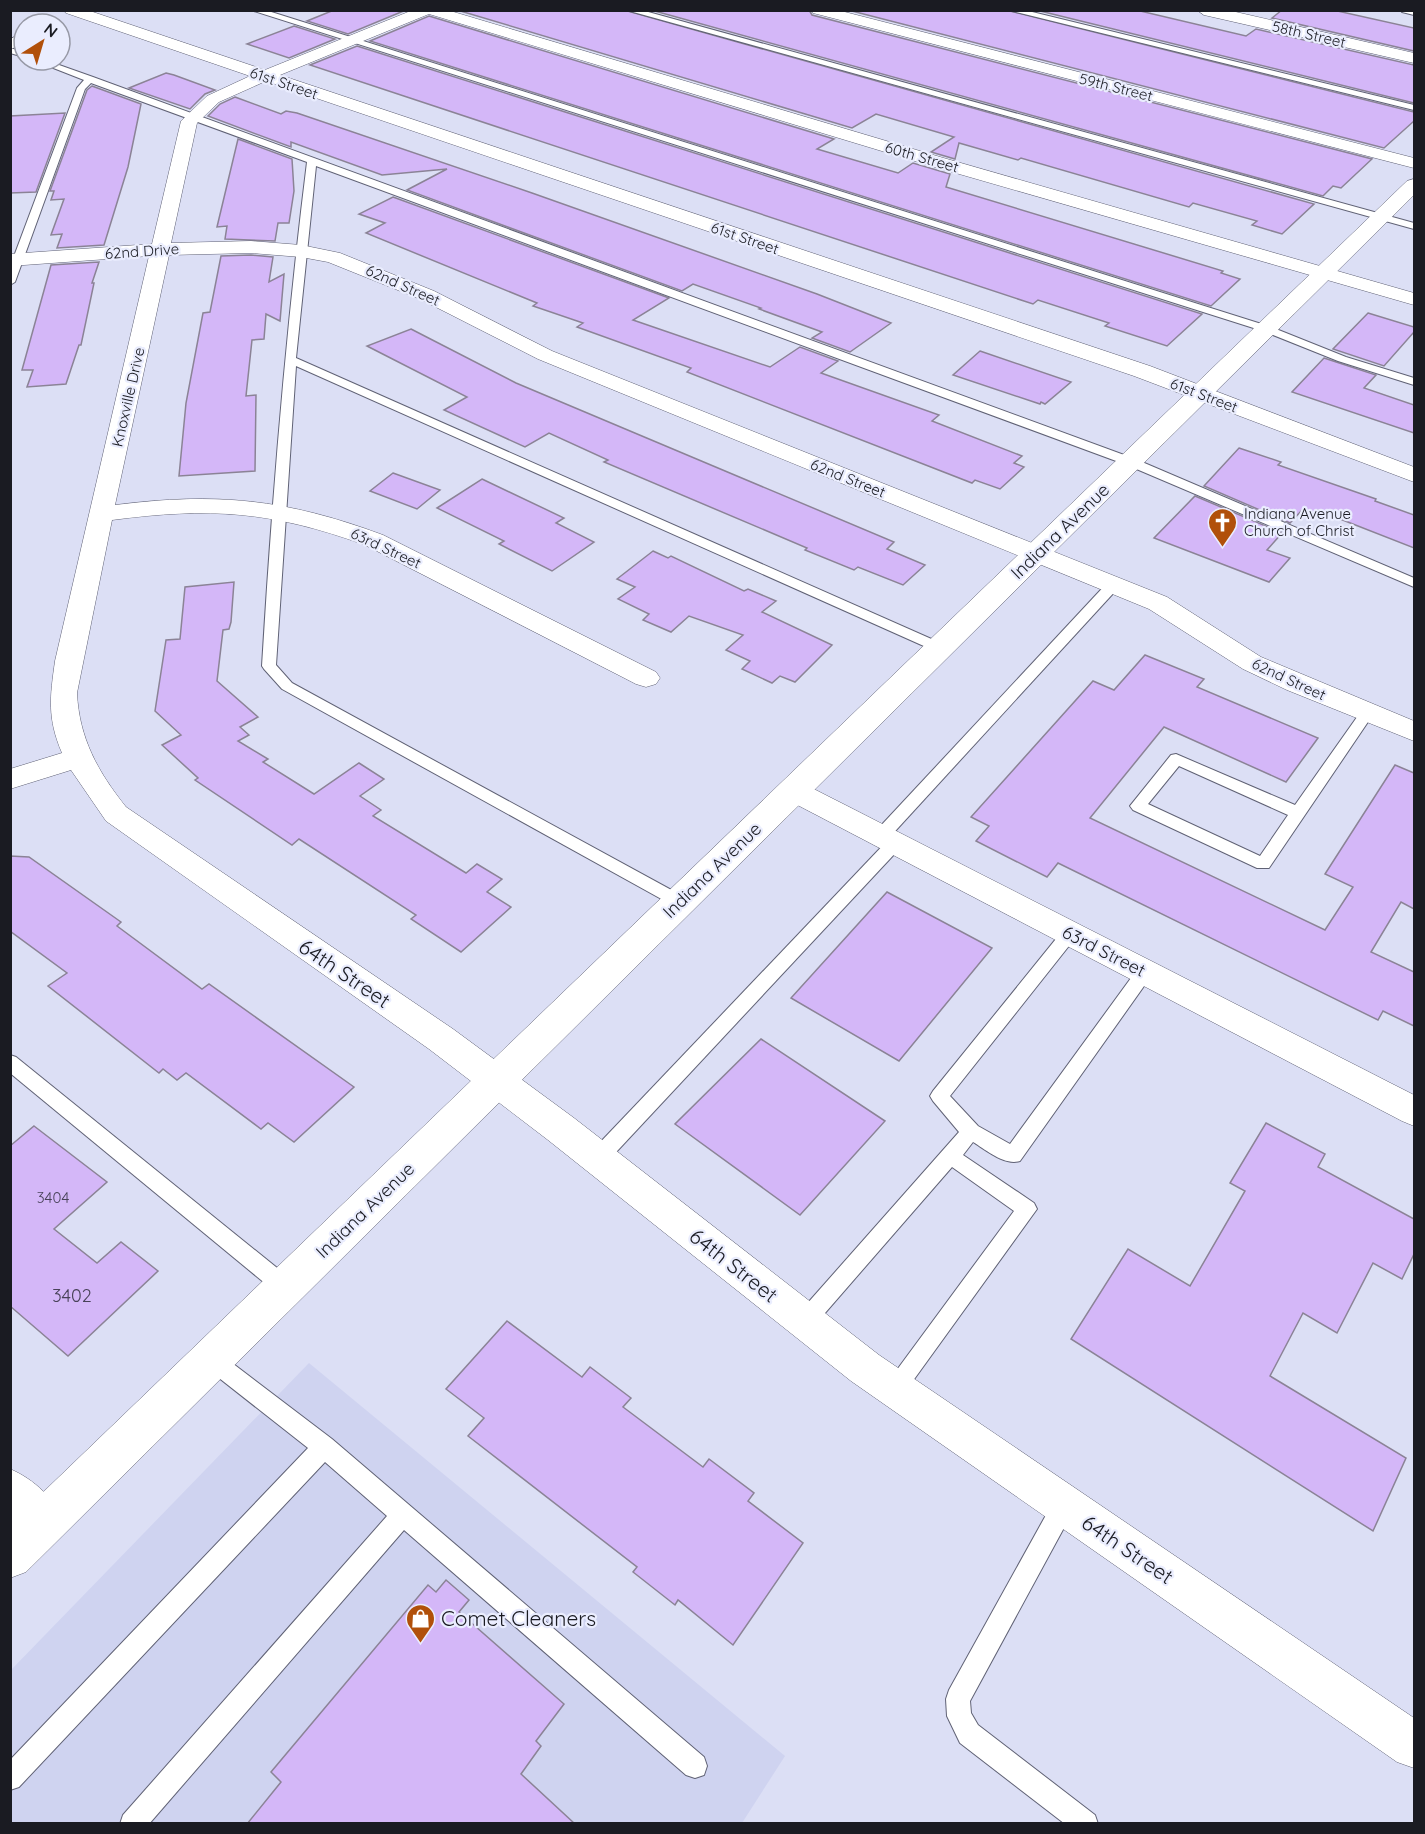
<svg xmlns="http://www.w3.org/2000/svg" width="1425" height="1834" viewBox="0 0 1425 1834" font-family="Quicksand,sans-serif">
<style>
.built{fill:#cfd3f0}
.building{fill:#d4b7f8;stroke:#8b8396;stroke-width:1.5}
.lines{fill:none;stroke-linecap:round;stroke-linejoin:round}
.service-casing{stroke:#606275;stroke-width:2}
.minor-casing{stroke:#606275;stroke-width:1}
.tertiary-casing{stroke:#606275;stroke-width:1}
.secondary-casing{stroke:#606275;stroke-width:1}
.service{fill:#fff;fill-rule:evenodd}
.minor{fill:#fff;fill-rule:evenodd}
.tertiary{fill:#fff;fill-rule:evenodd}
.secondary{fill:#fff;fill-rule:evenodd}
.labels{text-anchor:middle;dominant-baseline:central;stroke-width:4.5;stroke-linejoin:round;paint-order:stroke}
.far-street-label{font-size:15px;fill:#1a1b22;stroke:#eaedfe}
.far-poi-label{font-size:15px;fill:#1a1b22;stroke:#eaedfe;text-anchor:start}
.number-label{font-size:15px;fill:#484258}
.street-label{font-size:18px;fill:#1a1b22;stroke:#eaedfe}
.near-number-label{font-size:18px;fill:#484258}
.near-street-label{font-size:21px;fill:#1a1b22;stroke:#eaedfe}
.near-poi-label{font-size:21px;fill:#1a1b22;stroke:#eaedfe;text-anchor:start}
</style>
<rect width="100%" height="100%" fill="#dcdff5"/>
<!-- built -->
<path class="built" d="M309,1363L785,1756L742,1823H11L10,1671Z"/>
<!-- building -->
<g class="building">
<path d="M334,10H406L348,34L307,21Z"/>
<path d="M457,10H624L1314,204L1282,234L1252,225L1257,221L1193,203L1189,207L1021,158L1018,160L959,143L955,159L931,152L954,137L876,114L852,128Z"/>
<path d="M651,10H809L812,15L1372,159L1341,188L1333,186L1323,196Z"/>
<path d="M848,10H1006L1414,112V121L1384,148Z"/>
<path d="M1036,10H1136L1246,36L1256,29L1414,65V103Z"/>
<path d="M1282,10H1333L1414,28V51L1272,18Z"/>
<path d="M429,16L834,139L817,149L898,173L913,163L950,174L946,187L1223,271L1221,273L1240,279L1211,306L370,41Z"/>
<path d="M294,26L335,39L289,58L247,44Z"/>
<path d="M357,46L1202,314L1167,346L1105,326L1109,323L1038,300L1033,304L310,65Z"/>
<path d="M166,73L174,75L215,90L205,94L190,109L129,88Z"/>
<path d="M92,86L141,104L128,167L104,245L57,248L62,234L51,235L64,199L51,200L54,191H50L87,90Z"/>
<path d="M235,97L281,114L286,111L297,113L532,193L817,294L891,323L850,352L812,338L822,332L759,309L761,308L693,284L682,291L407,190L447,169L382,175L291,142V147L208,116L220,104Z"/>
<path d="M65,113L36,192L10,193V116Z"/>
<path d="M238,139L292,159L294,191L289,223H278L275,241L225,239L227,226L217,227Z"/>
<path d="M393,197L669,298L633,320L770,367L800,347L838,361L821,373L939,415L932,421L1022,456L1014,463L1024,467L1000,489L975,480L972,483L687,372L691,368L577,327L583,323L533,306L537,303L366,233L385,223L359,214Z"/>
<path d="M251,255L273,257L269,282L284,274L280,321L266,314L264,339L252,340L246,396L256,395L255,471L179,476L186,403L203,313L210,312L221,256Z"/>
<path d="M99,262L92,283H94L81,345H79L66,384L27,387L33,370H22L51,265Z"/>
<path d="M1368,313L1414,327V332L1384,366L1333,349Z"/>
<path d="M411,329L516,383L894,542L887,549L925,565L903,585L858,567L854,570L805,550L807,548L604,462L608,460L549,433L525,447L444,410L467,397L367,346Z"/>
<path d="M980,351L1071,382L1045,404L1041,402L1040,404L953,375Z"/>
<path d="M1324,358L1376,375L1364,388L1414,405V433L1292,392Z"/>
<path d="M1239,448L1281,462L1278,465L1376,499L1375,501L1414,515V548L1317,510L1314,514L1302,510L1290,523L1204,486Z"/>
<path d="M393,473L440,490L417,509L370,491Z"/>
<path d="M482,479L564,518L556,523L594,542L552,571L499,544L504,541L437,508Z"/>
<path d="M1195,496L1282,533L1267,550L1290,558L1269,582L1154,538Z"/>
<path d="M653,551L668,558L671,556L744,591L748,589L776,601L762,612L832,645L795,682L780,676L772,683L742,669L750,661L726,650L743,635L689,616L671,632L643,620L649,614L618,599L635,587L617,579Z"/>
<path d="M234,582L231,622L229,629L223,630L217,681L258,717L240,727L249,735L238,741L268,759L263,762L314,794L359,763L384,779L360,796L381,810L373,816L466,873L477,864L502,879L487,892L511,907L461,952L411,919L416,915L299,839L292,845L195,780L198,778L162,745L181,735L155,711L166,640L180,639L185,587Z"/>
<path d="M1145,655L1204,679L1197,687L1318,738L1286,782L1164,727L1090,818L1325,930L1353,887L1325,874L1395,765L1414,773V909L1401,902L1371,952L1414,972V1026L1383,1011L1378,1020L1058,863L1047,877L976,841L989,826L971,817L1093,681L1114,690Z"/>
<path d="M10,856L29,857L121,922L117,926L202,989L209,984L354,1087L294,1142L268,1123L261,1129L186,1073L177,1080L163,1069L159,1073L48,986L67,973L10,931Z"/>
<path d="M887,892L992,948L899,1061L791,998Z"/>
<path d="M761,1039L885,1121L800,1215L675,1124Z"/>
<path d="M1266,1123L1325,1154L1318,1167L1414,1219V1254L1402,1279L1373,1263L1337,1333L1303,1313L1270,1376L1406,1458L1373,1531L1071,1339L1128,1249L1190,1286L1245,1191L1230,1183Z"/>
<path d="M34,1126L107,1182L54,1229L97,1263L121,1242L158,1271L68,1356L10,1306V1146Z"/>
<path d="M507,1321L582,1377L590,1367L631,1398L623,1407L703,1467L709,1459L754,1493L748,1501L803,1543L733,1645L678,1600L675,1605L633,1572L637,1567L468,1436L484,1418L446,1389Z"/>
<path d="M446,1580L469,1600L459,1612L564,1704L536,1741L541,1746L521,1774L575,1824H247L281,1782L271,1772L428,1585L436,1592Z"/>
</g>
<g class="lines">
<defs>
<g id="service">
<path d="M251,10H265L1271,327L1346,357L1414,378V385L1338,361L1263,331Z"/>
<path d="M626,10H641L1414,223V229Z"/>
<path d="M1008,10H1024L1414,105V110Z"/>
<path d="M1401,10L1414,11V15L1402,12Z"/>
<path d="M10,48L24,52V57L10,53Z"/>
<path d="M33,60H45L93,77L1135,459L1414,578V587L1127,465L316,166L296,358L945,645L947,648L940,652L935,651L296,366L276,665L292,683L686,898L688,902L686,906H674L282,689L264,669L262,666C272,498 286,330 307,162L91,83L85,89L15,282L10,285V267L77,88L84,80Z"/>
<path d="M1114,580L1121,584L1119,587L887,840H875L873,836L875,832L1109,581Z"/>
<path d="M1367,708L1374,713L1269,868H1257L1133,810L1130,806L1171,755L1176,754L1295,805L1362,710ZM1179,766L1288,815L1260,856L1148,804Z"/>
<path d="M895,837L901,839L903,843L901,847L605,1164L598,1166L591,1164L589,1158L591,1152L889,839Z"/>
<path d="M1070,927L1076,929L1078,933L1076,937L950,1096L978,1126L1010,1144L1139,967L1145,965L1151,967L1154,972L1020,1161C1005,1166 986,1150 973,1142L963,1155L1034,1203L1037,1209L902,1396L895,1399L888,1396L884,1389L888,1382L1014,1211L952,1167L812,1328L805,1331L798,1328L795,1321L798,1314L959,1132L933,1101L930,1096L933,1091L1064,929Z"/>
<path d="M10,1055L16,1057L292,1280L295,1287L292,1294L285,1296L278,1294L10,1073Z"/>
<path d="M212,1350L219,1353L332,1439L704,1757L707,1766L704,1775L695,1778L686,1775L404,1530L149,1824H120L123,1815L387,1516L325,1462L19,1787L10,1790V1760L308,1448L205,1367L202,1360L205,1353Z"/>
<path d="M1064,1494L1072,1497L1075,1505L1072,1513L970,1701L971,1713L978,1725L1095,1815L1098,1824H1065L960,1743L947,1716L946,1699L949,1690L1056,1497Z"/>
</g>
<g id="minor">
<path d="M64,10H87L265,70L413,10H447L940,157L1414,293V305L928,165L429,14L280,75L1150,366L1414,467V482L1134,376L266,81L219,102L197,123L171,243L251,241L301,245L340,253L434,291L552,351L1167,597L1261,657L1414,721V741L1287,690L1243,669L1149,609L538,359L420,299L328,262L301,257L251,253L169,255L115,505C217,492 286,499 383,535L656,672L660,678L656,684L646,687L636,684L365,545C272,511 209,507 112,520L77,693C79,738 98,772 126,807L453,1029L574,1118L879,1355L1414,1718V1768L1397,1762L851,1381L548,1140L429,1049L106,821L71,770L10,789V769L62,753C47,718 50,697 55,661L149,256L10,266V254L152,244L181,121L207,96L250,76L66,13Z"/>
<path d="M811,10H837L1414,158V168L813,13Z"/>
<path d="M24,33V44L10,49V39Z"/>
<path d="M794,781L804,784L1414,1095V1126L1402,1121L784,798L779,791L784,784Z"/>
<path d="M10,1469C34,1479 56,1500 65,1523L59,1538L44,1544L29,1538L10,1520Z"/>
</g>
<path id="tertiary" d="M1197,10H1227L1414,53V63L1204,15Z"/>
<path id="secondary" d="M1414,179V195L26,1572L10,1578V1524L1407,181Z"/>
</defs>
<!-- service casing -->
<use href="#service" class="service-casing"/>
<!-- minor casing -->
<use href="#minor" class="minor-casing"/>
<!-- tertiary casing -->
<use href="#tertiary" class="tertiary-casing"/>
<!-- secondary casing -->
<use href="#secondary" class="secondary-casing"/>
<!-- service -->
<use href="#service" class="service"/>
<!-- minor -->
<use href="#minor" class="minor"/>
<!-- tertiary -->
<use href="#tertiary" class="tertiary"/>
<!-- secondary -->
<use href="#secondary" class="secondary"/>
</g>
<!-- icons -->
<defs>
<symbol id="church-pin" viewBox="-11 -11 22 30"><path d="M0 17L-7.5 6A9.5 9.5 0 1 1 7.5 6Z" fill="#b1500a" stroke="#eaedfe"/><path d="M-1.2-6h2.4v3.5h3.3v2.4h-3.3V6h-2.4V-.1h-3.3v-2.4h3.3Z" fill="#fff"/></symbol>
<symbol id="shop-pin" viewBox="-11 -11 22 30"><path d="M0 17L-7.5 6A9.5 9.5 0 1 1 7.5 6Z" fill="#b1500a" stroke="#eaedfe"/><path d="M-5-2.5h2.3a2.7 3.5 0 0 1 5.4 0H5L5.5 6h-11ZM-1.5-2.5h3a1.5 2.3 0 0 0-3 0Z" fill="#fff"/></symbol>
</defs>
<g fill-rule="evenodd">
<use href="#church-pin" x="1206" y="506" width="33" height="45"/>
<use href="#shop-pin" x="404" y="1602" width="33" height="45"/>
</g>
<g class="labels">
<!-- far-street labels -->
<g class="far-street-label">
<text transform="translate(1309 34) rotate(13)">58th Street</text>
<text transform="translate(284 83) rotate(19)">61st Street</text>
<text transform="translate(1116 87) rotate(14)">59th Street</text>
<text transform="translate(922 157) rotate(16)">60th Street</text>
<text transform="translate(745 238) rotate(19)">61st Street</text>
<text transform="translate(142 251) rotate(-4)">62nd Drive</text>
<text transform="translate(403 285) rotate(24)">62nd Street</text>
<text transform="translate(1204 395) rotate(21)">61st Street</text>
<text transform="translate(128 397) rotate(-77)">Knoxville Drive</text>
<text transform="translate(848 478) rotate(22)">62nd Street</text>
<text transform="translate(386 548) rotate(25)">63rd Street</text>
<text transform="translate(1289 679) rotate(25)">62nd Street</text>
</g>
<!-- far-poi labels -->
<g class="far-poi-label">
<text x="1244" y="513">Indiana Avenue<tspan x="1244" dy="17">Church of Christ</tspan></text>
</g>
<!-- number labels -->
<g class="number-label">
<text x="53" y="1197">3404</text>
</g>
<!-- street labels -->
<g class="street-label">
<text transform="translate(1060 531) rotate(-44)">Indiana Avenue</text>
<text transform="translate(712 870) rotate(-44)">Indiana Avenue</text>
<text transform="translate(1104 951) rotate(27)">63rd Street</text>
<text transform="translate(365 1210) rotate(-44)">Indiana Avenue</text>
</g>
<!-- near-number labels -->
<g class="near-number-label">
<text x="72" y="1295">3402</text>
</g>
<!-- near-street labels -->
<g class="near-street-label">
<text transform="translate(345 973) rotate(34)">64th Street</text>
<text transform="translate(734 1265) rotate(38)">64th Street</text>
<text transform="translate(1128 1549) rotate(34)">64th Street</text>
</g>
<!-- near-poi labels -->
<g class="near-poi-label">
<text x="441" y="1618">Comet Cleaners</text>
</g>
</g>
<!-- border -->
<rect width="1425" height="1834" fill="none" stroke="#1a1b22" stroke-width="24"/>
<!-- north arrow -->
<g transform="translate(42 42) rotate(37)"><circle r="28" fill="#eaedfe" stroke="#9799a6" stroke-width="1.5"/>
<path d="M0-4.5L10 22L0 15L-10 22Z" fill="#b1500a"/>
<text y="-9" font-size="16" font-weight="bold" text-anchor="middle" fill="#1a1b22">N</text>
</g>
</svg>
